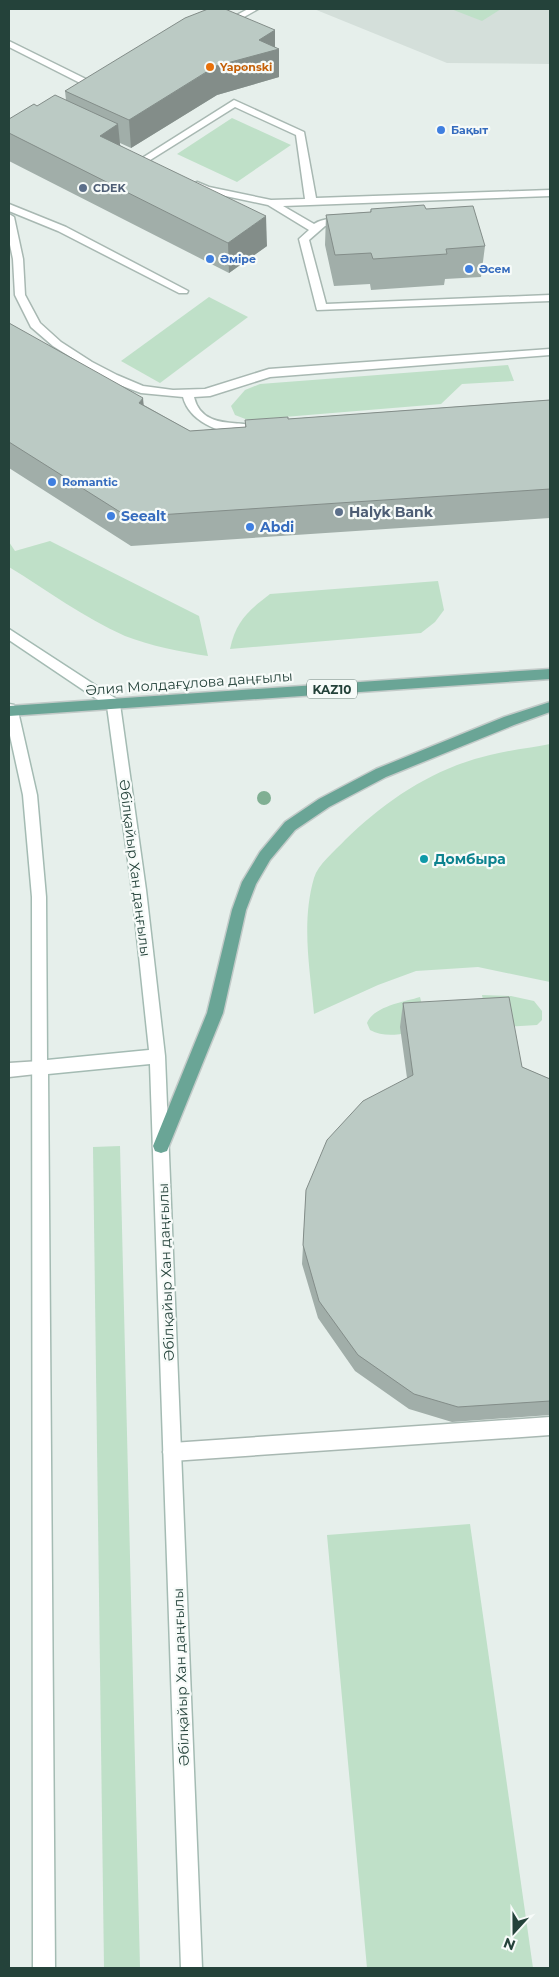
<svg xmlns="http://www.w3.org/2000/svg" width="559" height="1977" viewBox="0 0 559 1977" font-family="Montserrat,sans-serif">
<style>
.built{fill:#d4dfda}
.green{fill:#bfe0c8}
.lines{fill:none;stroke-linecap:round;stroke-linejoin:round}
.service-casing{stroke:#a8b8b2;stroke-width:3}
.minor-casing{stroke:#a8b8b2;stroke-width:3}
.secondary-casing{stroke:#a4bbb3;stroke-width:3}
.primary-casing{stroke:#c2cac8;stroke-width:3}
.service{fill:#fff;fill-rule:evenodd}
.minor{fill:#fff;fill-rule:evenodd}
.secondary{fill:#fff;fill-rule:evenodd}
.primary{fill:#6aa596;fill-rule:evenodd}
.tree{fill:#80af93}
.wall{fill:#a1aea9}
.shaded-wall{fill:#838d89}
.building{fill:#bbcac4;stroke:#838d89}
.food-dot{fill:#e8710a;stroke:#f7fbf9;stroke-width:2}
.shop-dot{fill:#3f7fe0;stroke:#f7fbf9;stroke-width:2}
.service-dot{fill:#5c6f8a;stroke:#f7fbf9;stroke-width:2}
.culture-dot{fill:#0f9aa8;stroke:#f7fbf9;stroke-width:2}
.labels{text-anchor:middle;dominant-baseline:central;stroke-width:4.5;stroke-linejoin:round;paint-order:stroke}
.far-food-label{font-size:11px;font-weight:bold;fill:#c56008;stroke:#f7fbf9;text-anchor:start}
.far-shop-label{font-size:11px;font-weight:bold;fill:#366cbe;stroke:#f7fbf9;text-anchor:start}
.far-service-label{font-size:11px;font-weight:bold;fill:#4e5e75;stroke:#f7fbf9;text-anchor:start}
.shield{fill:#f7fbf9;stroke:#637a73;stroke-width:1}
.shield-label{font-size:12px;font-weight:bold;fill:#24423a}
.service-label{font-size:14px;font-weight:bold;fill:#4e5e75;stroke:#f7fbf9;text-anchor:start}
.shop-label{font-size:14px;font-weight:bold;fill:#366cbe;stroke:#f7fbf9;text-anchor:start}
.street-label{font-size:14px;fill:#24423a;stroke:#f7fbf9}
.culture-label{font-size:14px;font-weight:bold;fill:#0d838f;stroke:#f7fbf9;text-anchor:start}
</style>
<rect width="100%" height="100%" fill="#e6efeb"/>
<!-- built -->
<path class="built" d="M314,9H550V64L447,63Z"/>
<!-- green -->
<g class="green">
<path d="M451,9H501L482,21Z"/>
<path d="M232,118L291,145L237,182L177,154Z"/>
<path d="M209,297L248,317L160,383L121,361Z"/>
<path d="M508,365L514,381L462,384L441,404L248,420L235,415L231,406L245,390L260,384Z"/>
<path d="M50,541L199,616L208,656C181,652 151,646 125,636C84,618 47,590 9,567V542L15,551Z"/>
<path d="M438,581L444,610L435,622L421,633L230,649C236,621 248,611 270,594Z"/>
<path d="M550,744V982L478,967L416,971L378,985L314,1014C310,969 301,923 314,878C318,864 335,851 345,840C386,800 434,768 490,755C510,750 530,748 550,744Z"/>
<path d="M482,995L511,996L534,1001L542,1011V1020L537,1025L488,1028Z"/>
<path d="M420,997L428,1029C408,1032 388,1040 370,1030L367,1023C374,1006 404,1002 420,997Z"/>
<path d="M120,1146L140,1968H104L93,1147Z"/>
<path d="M470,1524L533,1968H367L327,1535Z"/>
</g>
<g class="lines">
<defs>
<g id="service">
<path d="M9,41L96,84L98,86L93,89L90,88L9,47Z"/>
<path d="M234,100L304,132L316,198L550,190V196L283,206L314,224C322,218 343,216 350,222L345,225L325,226L309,240L326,304L550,295V301L317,310L299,239L309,230L268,205L202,191L192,185L197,182L209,187L271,200L305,199L296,135L235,107L147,162L144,163L139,160Z"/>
<path d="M9,204L66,227L188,291L187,293H179L58,231L9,211Z"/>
<path d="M9,214L14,217L23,259L25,295L40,323L61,342L92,362L117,375L143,386L173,390L205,389L269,369L550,349V355L270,377L210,396L194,397C203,434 248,417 259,429L257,432C231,439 190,425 183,397L141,393L109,381L53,346L31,327L15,295L13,259L9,240Z"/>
<path d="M550,1417V1435L172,1461L166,1458L163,1452L166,1446L172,1443Z"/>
</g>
<g id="minor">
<path d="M248,9H258L228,26L225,27L220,24Z"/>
<path d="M40,1061L45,1063L48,1068L45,1073L9,1077V1063Z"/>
</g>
<path id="secondary" d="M9,629L118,700L120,704L146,890L165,1056L202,1968H181L150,1064L48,1074L55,1968H33L32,897L23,795L9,731V704L14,705L18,711L37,795L46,897L47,1060L149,1050L132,890L107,706L9,640Z"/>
<g id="primary">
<path d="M550,669V679L9,716V706Z"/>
<path d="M550,702V712L514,725L386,777L329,807L295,830L270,860L256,884L246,910L223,1013L167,1151L161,1153L155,1151L153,1146L207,1013L232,910L242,882L260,852L285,822L319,799L376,769L504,717Z"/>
</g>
</defs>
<!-- service casing -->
<use href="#service" class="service-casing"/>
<!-- minor casing -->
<use href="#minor" class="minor-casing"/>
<!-- secondary casing -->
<use href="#secondary" class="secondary-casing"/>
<!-- primary casing -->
<use href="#primary" class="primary-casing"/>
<!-- service -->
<use href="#service" class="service"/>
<!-- minor -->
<use href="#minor" class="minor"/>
<!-- secondary -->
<use href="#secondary" class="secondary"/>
<!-- primary -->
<use href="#primary" class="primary"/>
</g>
<!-- trees -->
<circle class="tree" cx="264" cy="798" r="7"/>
<!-- wall -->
<g class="wall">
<path d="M275,30V47L279,77L217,95L131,148L120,143V145L267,246L229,273L9,161V119L37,106L66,100L65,91Z"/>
<path d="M371,209H426L485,246L481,277L445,279L444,285L371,290L370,284L334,286L325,245L326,215L370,212Z"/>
<path d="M9,323L144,405L190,431L245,427V420L288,419L549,400L550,395V518L131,546L9,468Z"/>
<path d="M403,1003L522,1067L550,1079V1416V1415L452,1422L409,1409L355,1371L318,1318L302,1264L306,1190L407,1078L400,1027Z"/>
</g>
<!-- shaded-wall -->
<g class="shaded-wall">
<path d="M275,30V50L279,49V77L217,95L131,148L129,120Z"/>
<path d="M118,124L121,154L100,136Z"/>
<path d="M266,216L267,246L229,273L228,243Z"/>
<path d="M143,398L146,428L139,403Z"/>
</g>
<!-- building -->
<g class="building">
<path d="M208,9H225L275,30L259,40L279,49L216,66L129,120L65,91L185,18Z"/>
<path d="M55,95L118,124L100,136L266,216L228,243L9,133V119L34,104L37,106Z"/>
<path d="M424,205L426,209L473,206L485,246L446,249L447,254L373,259L371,253L335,255L326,215L371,212V209Z"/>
<path d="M9,323L143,398L139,403L190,431L246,427L245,420L288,417V419L550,400V489L128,517L9,442Z"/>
<path d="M509,997L522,1067L550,1079V1401L458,1407L414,1394L358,1355L319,1301L303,1245L306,1190L327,1140L363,1101L413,1075L403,1003Z"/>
</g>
<!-- markers -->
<circle class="food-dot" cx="210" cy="67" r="5"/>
<g class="shop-dot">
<circle cx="441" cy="130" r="5"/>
<circle cx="210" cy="259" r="5"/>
<circle cx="469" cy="269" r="5"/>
<circle cx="52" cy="482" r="5"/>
<circle cx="111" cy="516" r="5"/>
<circle cx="250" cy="527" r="5"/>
</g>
<g class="service-dot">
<circle cx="83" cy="188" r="5"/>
<circle cx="339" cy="512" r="5"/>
</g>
<circle class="culture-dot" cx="424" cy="859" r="5"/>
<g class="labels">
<!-- far-food labels -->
<g class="far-food-label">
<text x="220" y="67">Yaponski</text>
</g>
<!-- far-shop labels -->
<g class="far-shop-label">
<text x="451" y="130">Бақыт</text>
<text x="220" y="259">Әміре</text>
<text x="479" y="269">Әсем</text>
<text x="62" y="482">Romantic</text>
</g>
<!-- far-service labels -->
<g class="far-service-label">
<text x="93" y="188">CDEK</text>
</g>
<!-- shield labels -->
<rect class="shield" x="307" y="679.5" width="50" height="19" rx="4"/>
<g class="shield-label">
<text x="332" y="689">KAZ10</text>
</g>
<!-- service labels -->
<g class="service-label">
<text x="349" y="512">Halyk Bank</text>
</g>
<!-- shop labels -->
<g class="shop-label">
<text x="121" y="516">Seealt</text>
<text x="260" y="527">Abdi</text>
</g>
<!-- street labels -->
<g class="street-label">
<text transform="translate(189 683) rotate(-4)">Әлия Молдағұлова даңғылы</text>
<text transform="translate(135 868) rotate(83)">Әбілқайыр Хан даңғылы</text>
<text transform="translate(166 1272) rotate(-92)">Әбілқайыр Хан даңғылы</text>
<text transform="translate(181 1677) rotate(-92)">Әбілқайыр Хан даңғылы</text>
</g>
<!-- culture labels -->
<g class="culture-label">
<text x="434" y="859">Домбыра</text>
</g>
</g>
<!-- border -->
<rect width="559" height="1977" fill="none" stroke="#24423a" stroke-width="20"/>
<!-- north arrow -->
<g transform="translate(514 1932) rotate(201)" stroke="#f7fbf9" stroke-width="4" paint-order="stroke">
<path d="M0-4L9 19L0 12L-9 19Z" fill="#24423a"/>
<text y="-8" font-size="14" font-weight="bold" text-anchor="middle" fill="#24423a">N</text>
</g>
</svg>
